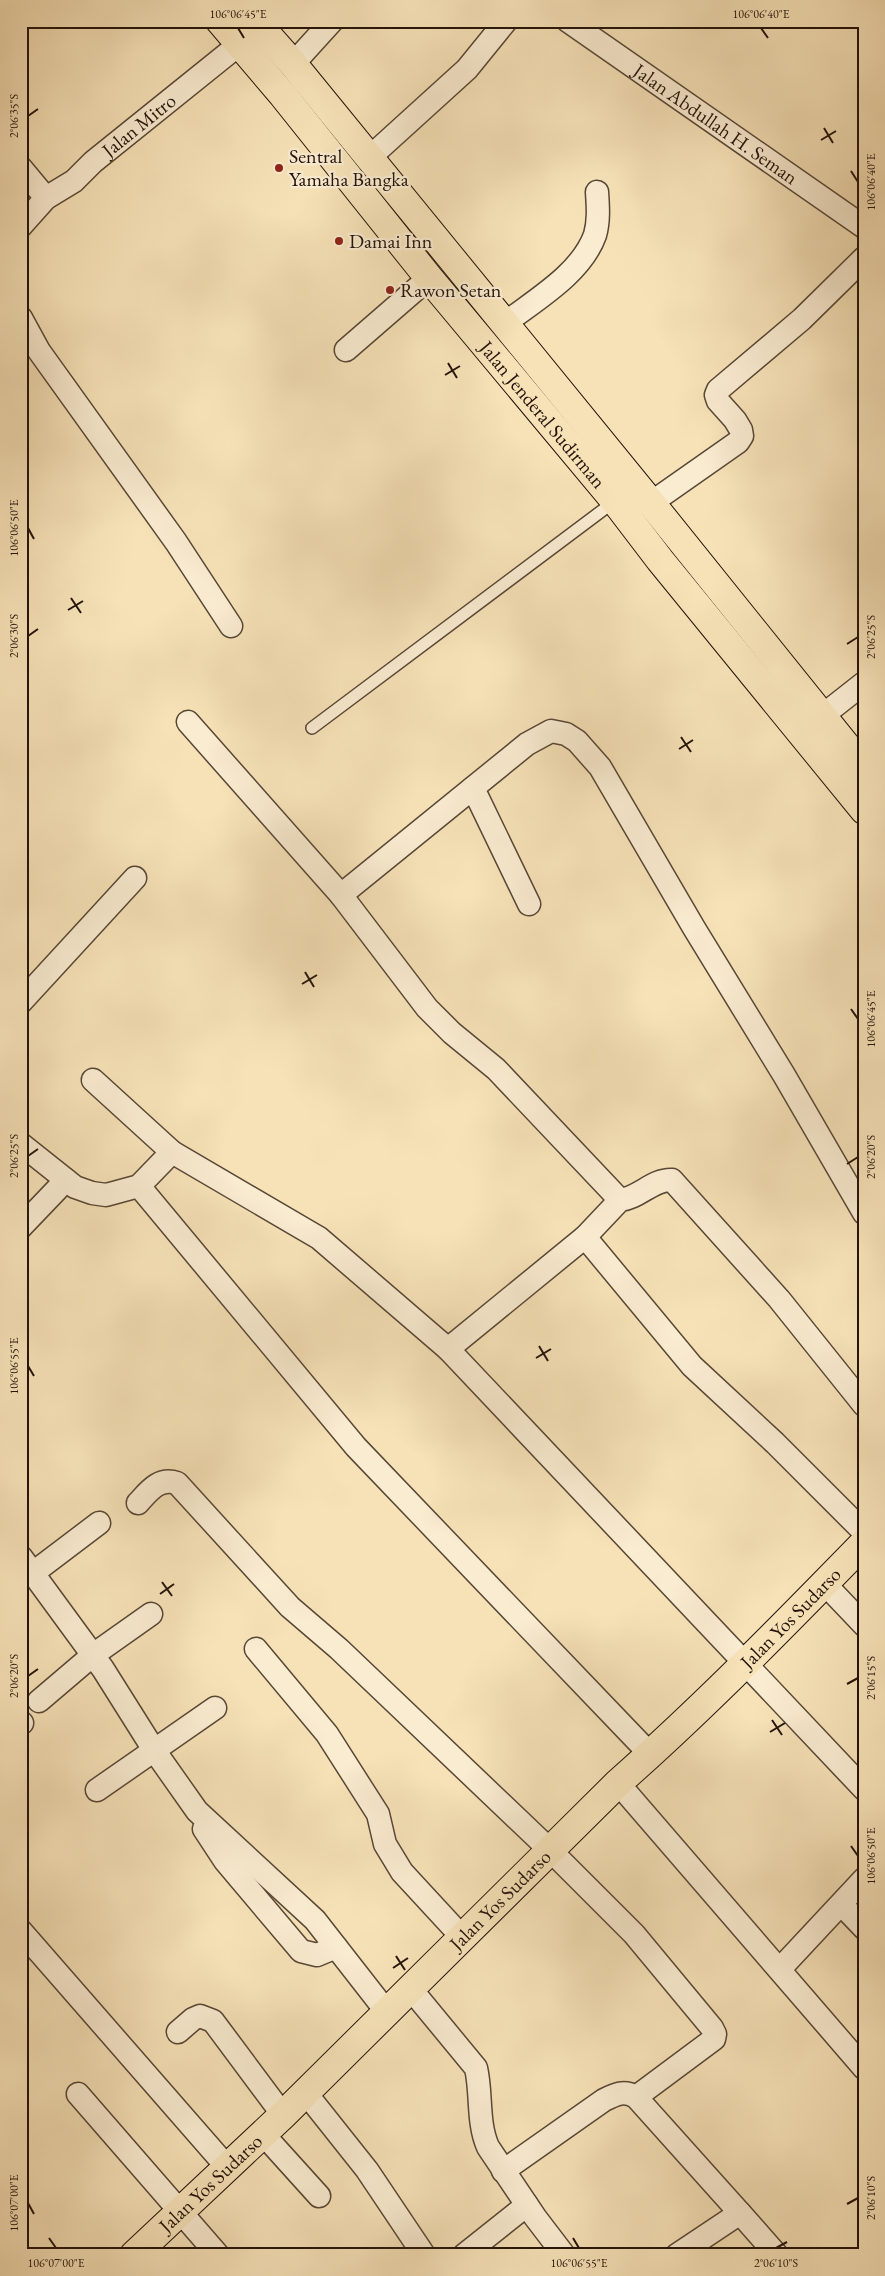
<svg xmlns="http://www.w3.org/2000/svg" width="885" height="2276" viewBox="0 0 885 2276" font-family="'EB Garamond',serif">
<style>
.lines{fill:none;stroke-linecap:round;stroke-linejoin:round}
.lane-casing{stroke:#584736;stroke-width:14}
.street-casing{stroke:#584736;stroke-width:25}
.highway-casing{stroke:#23130a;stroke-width:30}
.lane{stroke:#faecd1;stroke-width:11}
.street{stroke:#faecd1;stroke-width:22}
.highway{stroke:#f7e2b8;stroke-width:28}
.ticks{fill:none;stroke:#23130a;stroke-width:2}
.poi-dot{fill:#8f2418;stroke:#faecd1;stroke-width:2}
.labels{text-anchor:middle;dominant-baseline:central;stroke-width:4.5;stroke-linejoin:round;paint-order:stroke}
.street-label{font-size:20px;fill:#23130a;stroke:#faecd1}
.poi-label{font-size:20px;fill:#23130a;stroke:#faecd1;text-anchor:start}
.neatline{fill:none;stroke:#23130a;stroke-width:2}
.ticks-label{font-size:12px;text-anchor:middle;fill:#23130a}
</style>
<rect width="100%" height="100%" fill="#f7e2b8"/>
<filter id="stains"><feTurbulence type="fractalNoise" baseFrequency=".004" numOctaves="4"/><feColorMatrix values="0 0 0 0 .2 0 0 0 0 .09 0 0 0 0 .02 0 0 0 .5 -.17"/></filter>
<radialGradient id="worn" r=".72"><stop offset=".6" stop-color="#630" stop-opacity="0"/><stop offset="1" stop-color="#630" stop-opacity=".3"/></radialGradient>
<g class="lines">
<defs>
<path id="lane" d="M312,728L615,501"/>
<g id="street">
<path id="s1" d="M568,21L864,227"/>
<path d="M293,64L332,21"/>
<path d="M369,158L467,69L506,21"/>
<path d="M21,168L46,198"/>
<path id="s2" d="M21,226L46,198L74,181L93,162L252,34"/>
<path d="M21,318L39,351L176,542L231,626"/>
<path d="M504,324C535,300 581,274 595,235C599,221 598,207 597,192"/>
<path d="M346,350L429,278"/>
<path d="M651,503L738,442L742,436L741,430L735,420L718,401L716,395L718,390L802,319L864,258"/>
<path d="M822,716L864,683"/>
<path d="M188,722L341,895L427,1008L452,1033L496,1069L620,1200"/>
<path d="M473,788L529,904"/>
<path d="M341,895L527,744L551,731L566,734L577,741L600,767L694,928L784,1075L864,1213"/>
<path d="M21,1002L135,878"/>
<path d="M93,1080L172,1152L319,1238L448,1349L864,1789"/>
<path d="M21,1144L75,1187L92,1193L106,1195L139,1186L172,1152"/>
<path d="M139,1186L356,1447L650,1754"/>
<path d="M21,1227L66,1180"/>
<path d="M585,1237L692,1366L775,1443L864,1532"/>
<path d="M448,1349L585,1237L620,1200C639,1198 653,1179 672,1180L779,1299L864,1405"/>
<path d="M138,1503C149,1491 159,1477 177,1483L290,1607L339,1649L551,1851L634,1934L712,2028L715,2034L714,2039L636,2097"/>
<path d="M21,1557L103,1669L154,1750L197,1811L315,1920L386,2011"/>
<path d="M33,1573L99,1523"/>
<path d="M824,1583L864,1625"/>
<path d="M256,1649L327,1734L378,1814L385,1844L402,1872L462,1937"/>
<path d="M39,1701L93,1655L151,1614"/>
<path d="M21,1723H22"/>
<path d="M618,1783L864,2068"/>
<path d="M97,1790L215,1708"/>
<path d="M204,1829L225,1861L301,1951L317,1955L336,1947"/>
<path d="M842,1905L864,1928"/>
<path d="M21,1931L227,2167"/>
<path d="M780,1969L864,1879"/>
<path d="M410,1988L476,2068C482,2094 477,2122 488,2147L535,2217L564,2255"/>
<path d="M178,2032L193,2019L200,2016L213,2021L283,2115"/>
<path d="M305,2092L367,2170L424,2255"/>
<path d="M78,2094L218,2255"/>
<path d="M263,2134L319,2196"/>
<path d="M503,2171L604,2100C616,2094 624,2090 636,2097L740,2213"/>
<path d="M464,2255L527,2205"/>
<path d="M677,2255L740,2213L777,2255"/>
</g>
<g id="highway">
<path id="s3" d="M220,21L282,94L429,278L615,501L660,560L864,810"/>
<path d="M255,21L293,64L651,503L864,768"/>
<path id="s4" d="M134,2255L283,2115L618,1783C704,1707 784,1625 864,1543"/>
</g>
</defs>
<!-- lane casing -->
<use href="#lane" class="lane-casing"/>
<!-- street casing -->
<use href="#street" class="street-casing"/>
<!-- highway casing -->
<use href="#highway" class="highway-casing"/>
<!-- lane -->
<use href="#lane" class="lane"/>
<!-- street -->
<use href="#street" class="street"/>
<!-- highway -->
<use href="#highway" class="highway"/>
</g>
<!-- ticks -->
<path class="ticks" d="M238,28L244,38M761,28L768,38M28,116L38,109M824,128L833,143M821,140L836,131M851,171L858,182M448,363L457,378M445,375L460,366M28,528L34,539M71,598L81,613M68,610L83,601M28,636L38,629M847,644L858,637M681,737L691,752M679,749L693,740M305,972L314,987M302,984L317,975M851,1009L858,1019M28,1156L38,1149M847,1164L858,1157M539,1346L548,1361M536,1358L551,1349M28,1366L34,1376M162,1582L172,1596M160,1594L174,1584M28,1676L38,1669M847,1684L858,1678M772,1720L782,1735M770,1732L785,1723M851,1846L858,1856M396,1956L405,1970M393,1968L408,1958M28,2203L34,2214M847,2204L858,2198M49,2238L56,2248M573,2238L579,2248M776,2248L787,2242"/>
<!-- markers -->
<g class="poi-dot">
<circle cx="279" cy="168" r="5"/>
<circle cx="339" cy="241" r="5"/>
<circle cx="390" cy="290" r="5"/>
</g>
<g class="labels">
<!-- street labels -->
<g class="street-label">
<text stroke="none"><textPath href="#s1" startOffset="180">Jalan Abdullah H. Seman</textPath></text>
<text stroke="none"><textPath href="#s2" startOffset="156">Jalan Mitro</textPath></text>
<text stroke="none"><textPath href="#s3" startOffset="509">Jalan Jenderal Sudirman</textPath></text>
<text stroke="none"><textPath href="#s4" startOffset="915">Jalan Yos Sudarso</textPath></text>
<text stroke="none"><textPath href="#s4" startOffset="510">Jalan Yos Sudarso</textPath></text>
<text stroke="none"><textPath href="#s4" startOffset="105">Jalan Yos Sudarso</textPath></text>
</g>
<!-- poi labels -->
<g class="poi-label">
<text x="289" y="156">Sentral<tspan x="289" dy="23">Yamaha Bangka</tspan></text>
<text x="349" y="241">Damai Inn</text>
<text x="400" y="290">Rawon Setan</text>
</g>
</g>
<!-- margin -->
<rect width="885" height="2276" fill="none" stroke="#f7e2b8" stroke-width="55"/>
<rect x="28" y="28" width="830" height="2220" class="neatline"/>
<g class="ticks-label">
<text x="238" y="18">106°06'45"E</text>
<text x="761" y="18">106°06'40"E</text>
<text transform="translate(14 116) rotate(-90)" y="4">2°06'35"S</text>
<text transform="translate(871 182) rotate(-90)" y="4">106°06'40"E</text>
<text transform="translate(14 528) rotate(-90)" y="4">106°06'50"E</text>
<text transform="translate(14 636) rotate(-90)" y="4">2°06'30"S</text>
<text transform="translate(871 637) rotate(-90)" y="4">2°06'25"S</text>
<text transform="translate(871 1019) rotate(-90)" y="4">106°06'45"E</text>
<text transform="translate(14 1156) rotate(-90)" y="4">2°06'25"S</text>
<text transform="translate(871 1157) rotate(-90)" y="4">2°06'20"S</text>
<text transform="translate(14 1366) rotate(-90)" y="4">106°06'55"E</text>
<text transform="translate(14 1676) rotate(-90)" y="4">2°06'20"S</text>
<text transform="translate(871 1678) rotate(-90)" y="4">2°06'15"S</text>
<text transform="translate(871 1856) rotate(-90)" y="4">106°06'50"E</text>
<text transform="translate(871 2198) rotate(-90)" y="4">2°06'10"S</text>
<text transform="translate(14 2203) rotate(-90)" y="4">106°07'00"E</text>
<text x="56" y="2267">106°07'00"E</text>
<text x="579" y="2267">106°06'55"E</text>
<text x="776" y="2267">2°06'10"S</text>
</g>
<rect width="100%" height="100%" filter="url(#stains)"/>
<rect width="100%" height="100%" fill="url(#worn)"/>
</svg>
